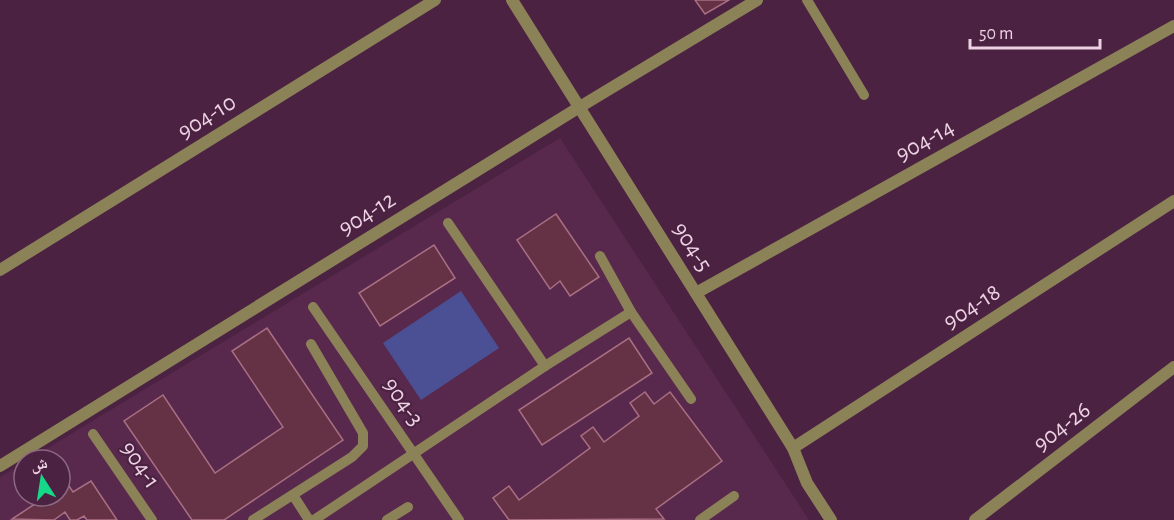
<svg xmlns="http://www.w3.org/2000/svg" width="1174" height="520" viewBox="0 0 1174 520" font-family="'Alegreya Sans','Noto Naskh Arabic',sans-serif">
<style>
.built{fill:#59294d}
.grass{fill:#4b5094}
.building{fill:#653245;stroke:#a96f83;stroke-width:1.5}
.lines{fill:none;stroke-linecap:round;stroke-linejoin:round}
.service{stroke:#8b8258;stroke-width:10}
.minor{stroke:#8b8258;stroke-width:12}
.labels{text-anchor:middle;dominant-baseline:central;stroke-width:4.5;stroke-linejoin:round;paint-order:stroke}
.street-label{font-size:24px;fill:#edd2e4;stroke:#4b2241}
</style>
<rect width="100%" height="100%" fill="#4b2241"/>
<!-- built -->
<path class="built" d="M560,138L809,520H0V477L24,463V496H60V460H28Z"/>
<!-- grass -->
<path class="grass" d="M461,291L499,348L421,400L383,343Z"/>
<!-- building -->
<g class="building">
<path d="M695,0H729L705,14Z"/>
<path d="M556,214L599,277L570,296L560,281L550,289L517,240Z"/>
<path d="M434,245L455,278L380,326L359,293Z"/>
<path d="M267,328L343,440L224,520H192L124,421L163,395L215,473L283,427L232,351Z"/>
<path d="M629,338L652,373L542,445L519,410Z"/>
<path d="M645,392L654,404L670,392L722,461L656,509L664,519L509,520L493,498L509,486L519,500L590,448L581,436L593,427L604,442L639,416L630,403Z"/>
<path d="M91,481L117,520H87L84,516L77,520H70L65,512L54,520L12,519L47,496H60V488L67,483L73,492Z"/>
</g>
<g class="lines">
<!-- service -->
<g class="service">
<path d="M807,0L864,95"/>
<path d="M600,256L631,312L691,399"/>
<path d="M313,307L459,520"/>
<path d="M545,366L631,312"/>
<path d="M93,434L152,520"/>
<path d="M293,495L309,520"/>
<path d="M253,520L352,457L363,446V433L311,344"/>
<path d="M314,520L545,366L448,223"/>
<path d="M387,520L408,507"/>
<path d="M700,520L734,496"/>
</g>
<!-- minor -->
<g class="minor">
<path d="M512,0L793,448L807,483L831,520"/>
<path d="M0,270L435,0"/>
<path d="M696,293L1174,26"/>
<path d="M793,448L1174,201"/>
<path d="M0,466L578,108L757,0"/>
<path d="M975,520L1174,367"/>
</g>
</g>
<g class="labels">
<!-- street labels -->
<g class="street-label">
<text transform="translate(207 117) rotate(-32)">904-10</text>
<text transform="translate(925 141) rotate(-29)">904-14</text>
<text transform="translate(367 214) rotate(-32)">904-12</text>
<text transform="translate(692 247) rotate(58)">904-5</text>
<text transform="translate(972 307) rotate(-33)">904-18</text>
<text transform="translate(403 402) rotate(56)">904-3</text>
<text transform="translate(1062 427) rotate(-38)">904-26</text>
<text transform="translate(140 465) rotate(56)">904-1</text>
</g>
</g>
<!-- north arrow -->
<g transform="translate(42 478) rotate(348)"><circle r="28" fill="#4b2241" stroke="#8c6882" stroke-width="1.5"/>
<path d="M0-4.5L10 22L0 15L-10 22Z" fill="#15d989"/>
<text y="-9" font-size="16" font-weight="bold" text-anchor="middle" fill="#edd2e4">ش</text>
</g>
<!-- scale -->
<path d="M970 39v9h130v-9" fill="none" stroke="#edd2e4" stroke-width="3"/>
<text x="979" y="39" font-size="18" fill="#edd2e4" stroke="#4b2241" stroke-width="4.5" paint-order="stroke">50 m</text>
</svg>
